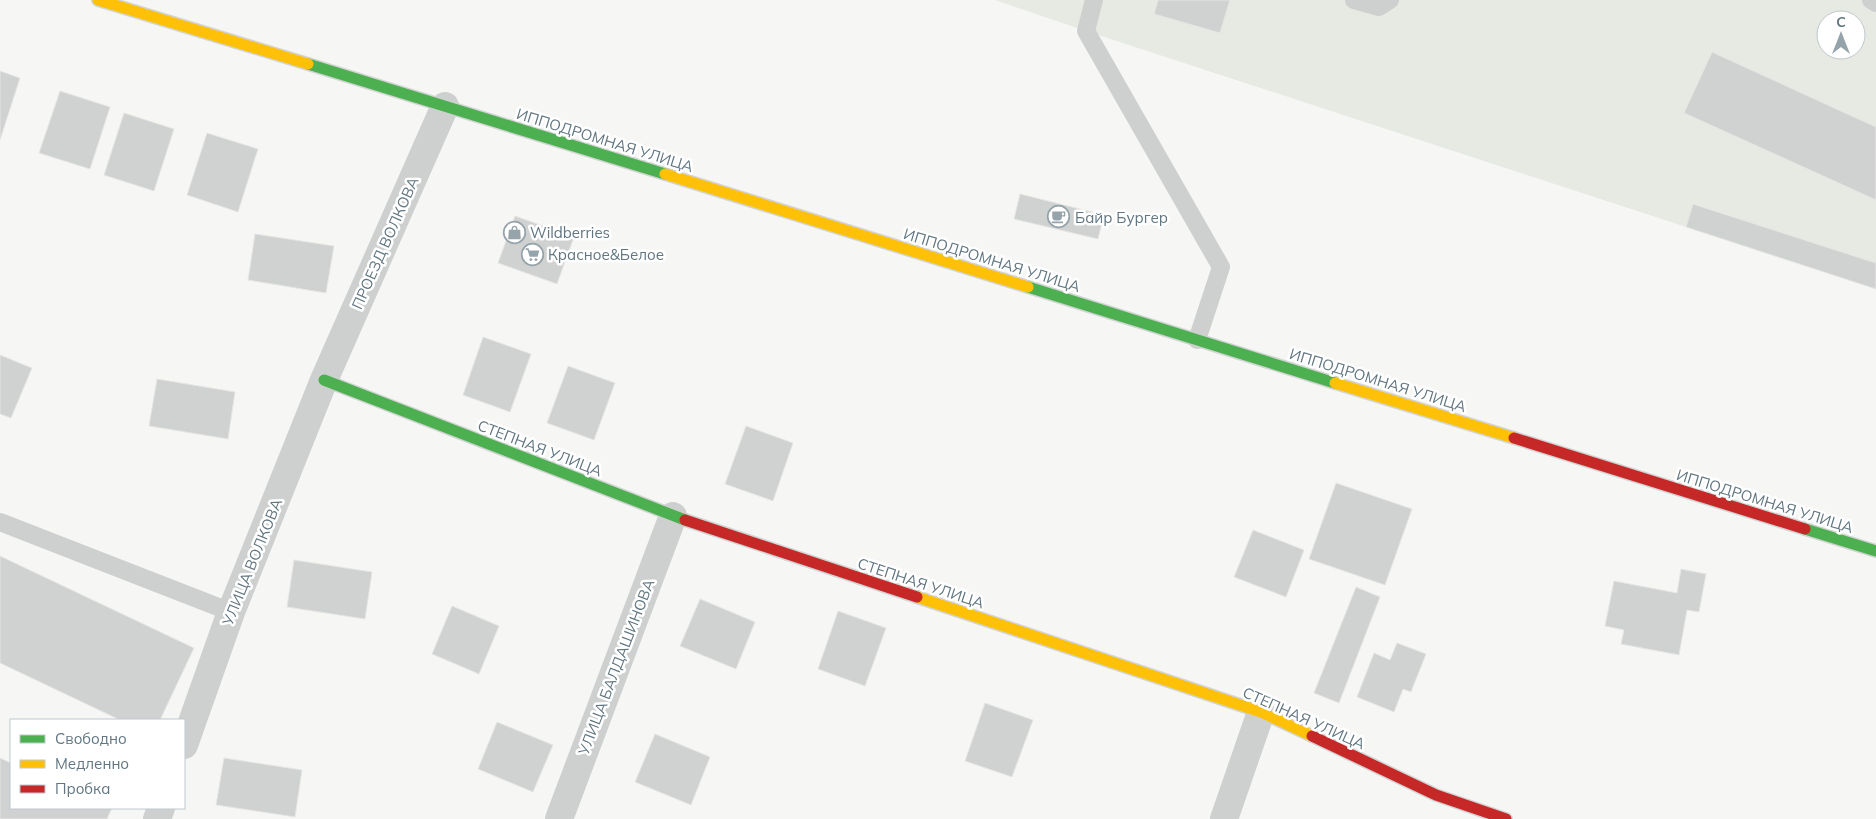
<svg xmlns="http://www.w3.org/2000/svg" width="1876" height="819" viewBox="0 0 1876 819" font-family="Mulish,sans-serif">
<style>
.green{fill:#e6eae3;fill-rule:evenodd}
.building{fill:#d0d1d1;stroke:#e6e6e5}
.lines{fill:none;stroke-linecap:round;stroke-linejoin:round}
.fast-casing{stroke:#d2d4d4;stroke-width:14}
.slow-casing{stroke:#d2d4d4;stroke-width:14}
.jam-casing{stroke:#d2d4d4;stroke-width:14}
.lane{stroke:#ced0d0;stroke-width:18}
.street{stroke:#ced0d0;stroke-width:28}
.fast{stroke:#4caf50;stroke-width:11}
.slow{stroke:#ffc107;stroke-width:11}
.jam{stroke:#c62828;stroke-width:11}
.labels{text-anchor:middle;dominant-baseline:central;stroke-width:5;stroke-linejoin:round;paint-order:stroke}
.street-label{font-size:15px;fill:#617681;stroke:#fff}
.poi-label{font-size:15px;fill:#617681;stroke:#fff;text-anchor:start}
</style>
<rect width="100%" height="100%" fill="#f6f6f5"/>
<!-- green -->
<path class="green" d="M995,0H1876V289L1086,31ZM1826,20H1856V50H1826Z"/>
<!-- building -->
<g class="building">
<path d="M1158,0H1230L1220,33L1154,14Z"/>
<path d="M1712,52L1876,127V200L1684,113Z"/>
<path d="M0,71L20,78L0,140Z"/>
<path d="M60,91L110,107L90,169L39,153Z"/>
<path d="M124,113L174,129L154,191L104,175Z"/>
<path d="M207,133L258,149L238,212L187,195Z"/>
<path d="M1020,194L1104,215L1098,239L1014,219Z"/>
<path d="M1693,204L1876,263V289L1686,227Z"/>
<path d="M515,216L574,237L557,284L498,263Z"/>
<path d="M255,234L334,246L326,293L248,280Z"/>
<path d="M483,337L531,354L510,412L463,395Z"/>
<path d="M0,355L32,368L11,418L0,414Z"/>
<path d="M568,366L615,383L594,440L547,423Z"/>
<path d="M157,379L235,392L228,439L149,426Z"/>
<path d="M746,426L793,443L773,501L725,484Z"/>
<path d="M1336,483L1412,509L1385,585L1309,559Z"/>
<path d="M1253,530L1304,550L1286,597L1234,577Z"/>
<path d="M0,556L194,648L160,720H120L0,663Z"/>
<path d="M294,560L372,572L365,619L287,607Z"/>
<path d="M1681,569L1706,574L1699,612L1687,610L1679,655L1621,644L1624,630L1605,626L1614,581L1677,593Z"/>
<path d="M1356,587L1380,597L1339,703L1314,693Z"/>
<path d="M700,599L755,622L736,669L680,646Z"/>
<path d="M452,606L499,626L479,674L432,654Z"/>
<path d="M838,611L886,628L865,686L818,669Z"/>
<path d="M1397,643L1426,654L1411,692L1403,689L1394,712L1357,697L1374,653L1390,660Z"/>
<path d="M985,703L1033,720L1012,777L965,761Z"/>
<path d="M497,722L553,745L533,792L478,769Z"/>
<path d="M655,734L710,757L691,805L635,782Z"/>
<path d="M0,758L11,763V808H112L107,819H0Z"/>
<path d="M224,758L302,770L295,817L216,805Z"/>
</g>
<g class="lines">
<defs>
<g id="fast">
<path d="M308,64L665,174"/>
<path d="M1028,287L1335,383"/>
<path d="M324,380L685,520"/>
<path d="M1805,529L1876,551"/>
</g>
<g id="slow">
<path d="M98,0L308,64"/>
<path d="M665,174L1028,287"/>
<path d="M1335,383L1514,438"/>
<path d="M917,597L1261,712L1312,736"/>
</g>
<g id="jam">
<path d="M1514,438L1805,529"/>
<path d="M685,520L917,597"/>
<path d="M1312,736L1436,795L1506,819"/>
</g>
</defs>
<!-- fast casing -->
<use href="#fast" class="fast-casing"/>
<!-- slow casing -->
<use href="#slow" class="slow-casing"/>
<!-- jam casing -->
<use href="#jam" class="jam-casing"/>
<!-- lane -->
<g class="lane">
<path d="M1094,0L1086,31L1221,267L1197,340"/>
<path d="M1354,0L1379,7L1390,0"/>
<path d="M1871,0L1876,3"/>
<path d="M0,522L231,612"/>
</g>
<!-- street -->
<g class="street">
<path d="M184,745L231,612L324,380L445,106"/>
<path d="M157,819L161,808"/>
<path d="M559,819L673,516"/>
<path d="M1224,819L1261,712"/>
</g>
<!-- fast -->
<use href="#fast" class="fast"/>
<!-- slow -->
<use href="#slow" class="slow"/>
<!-- jam -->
<use href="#jam" class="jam"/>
</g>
<!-- icons -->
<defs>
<symbol id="cafe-ring" viewBox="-11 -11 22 22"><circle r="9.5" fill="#fff" stroke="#95a3aa" stroke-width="1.5"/><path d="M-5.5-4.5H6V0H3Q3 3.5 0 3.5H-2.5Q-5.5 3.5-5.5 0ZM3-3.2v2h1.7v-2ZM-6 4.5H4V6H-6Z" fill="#95a3aa"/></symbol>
<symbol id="shop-ring" viewBox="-11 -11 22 22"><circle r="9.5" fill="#fff" stroke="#95a3aa" stroke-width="1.5"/><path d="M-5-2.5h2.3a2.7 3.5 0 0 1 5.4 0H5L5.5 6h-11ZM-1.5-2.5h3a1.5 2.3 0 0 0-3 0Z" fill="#95a3aa"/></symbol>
<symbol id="supermarket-ring" viewBox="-11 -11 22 22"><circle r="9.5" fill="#fff" stroke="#95a3aa" stroke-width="1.5"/><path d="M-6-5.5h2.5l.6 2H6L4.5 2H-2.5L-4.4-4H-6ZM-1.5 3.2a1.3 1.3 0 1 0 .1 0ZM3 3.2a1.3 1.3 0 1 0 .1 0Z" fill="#95a3aa"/></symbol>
</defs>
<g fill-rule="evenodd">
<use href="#cafe-ring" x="1046" y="204" width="25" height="25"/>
<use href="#shop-ring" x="502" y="220" width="25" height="25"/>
<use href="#supermarket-ring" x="520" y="242" width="25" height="25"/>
</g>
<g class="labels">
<!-- street labels -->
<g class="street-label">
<text transform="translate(605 140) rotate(17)">ИППОДРОМНАЯ УЛИЦА</text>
<text transform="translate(385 243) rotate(-66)">ПРОЕЗД ВОЛКОВА</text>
<text transform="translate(992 260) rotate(17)">ИППОДРОМНАЯ УЛИЦА</text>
<text transform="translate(1378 380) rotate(17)">ИППОДРОМНАЯ УЛИЦА</text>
<text transform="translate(540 448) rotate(21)">СТЕПНАЯ УЛИЦА</text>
<text transform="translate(1765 501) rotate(17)">ИППОДРОМНАЯ УЛИЦА</text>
<text transform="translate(252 562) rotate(-68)">УЛИЦА ВОЛКОВА</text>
<text transform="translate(921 583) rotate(18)">СТЕПНАЯ УЛИЦА</text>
<text transform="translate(616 667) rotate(-69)">УЛИЦА БАЛДАШИНОВА</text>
<text transform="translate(1304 718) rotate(24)">СТЕПНАЯ УЛИЦА</text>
</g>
<!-- poi labels -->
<g class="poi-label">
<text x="1075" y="217">Байр Бургер</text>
<text x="530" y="232">Wildberries</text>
<text x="548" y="254">Красное&amp;Белое</text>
</g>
</g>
<!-- legend -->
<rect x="10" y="719" width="175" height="90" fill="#ffffff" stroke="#c0c8cd"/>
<rect x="20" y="735" width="25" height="8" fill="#4caf50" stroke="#c0c8cd"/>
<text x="55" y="744" font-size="15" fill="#617681">Свободно</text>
<rect x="20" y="760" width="25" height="8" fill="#ffc107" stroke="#c0c8cd"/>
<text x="55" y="769" font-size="15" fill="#617681">Медленно</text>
<rect x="20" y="785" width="25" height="8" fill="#c62828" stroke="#c0c8cd"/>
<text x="55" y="794" font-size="15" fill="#617681">Пробка</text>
<!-- north arrow -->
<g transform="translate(1841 35)"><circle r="24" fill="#ffffff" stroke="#c0c8cd"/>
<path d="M0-4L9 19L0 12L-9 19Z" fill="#95a3aa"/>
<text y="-8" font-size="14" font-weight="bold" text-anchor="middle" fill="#617681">С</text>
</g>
</svg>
